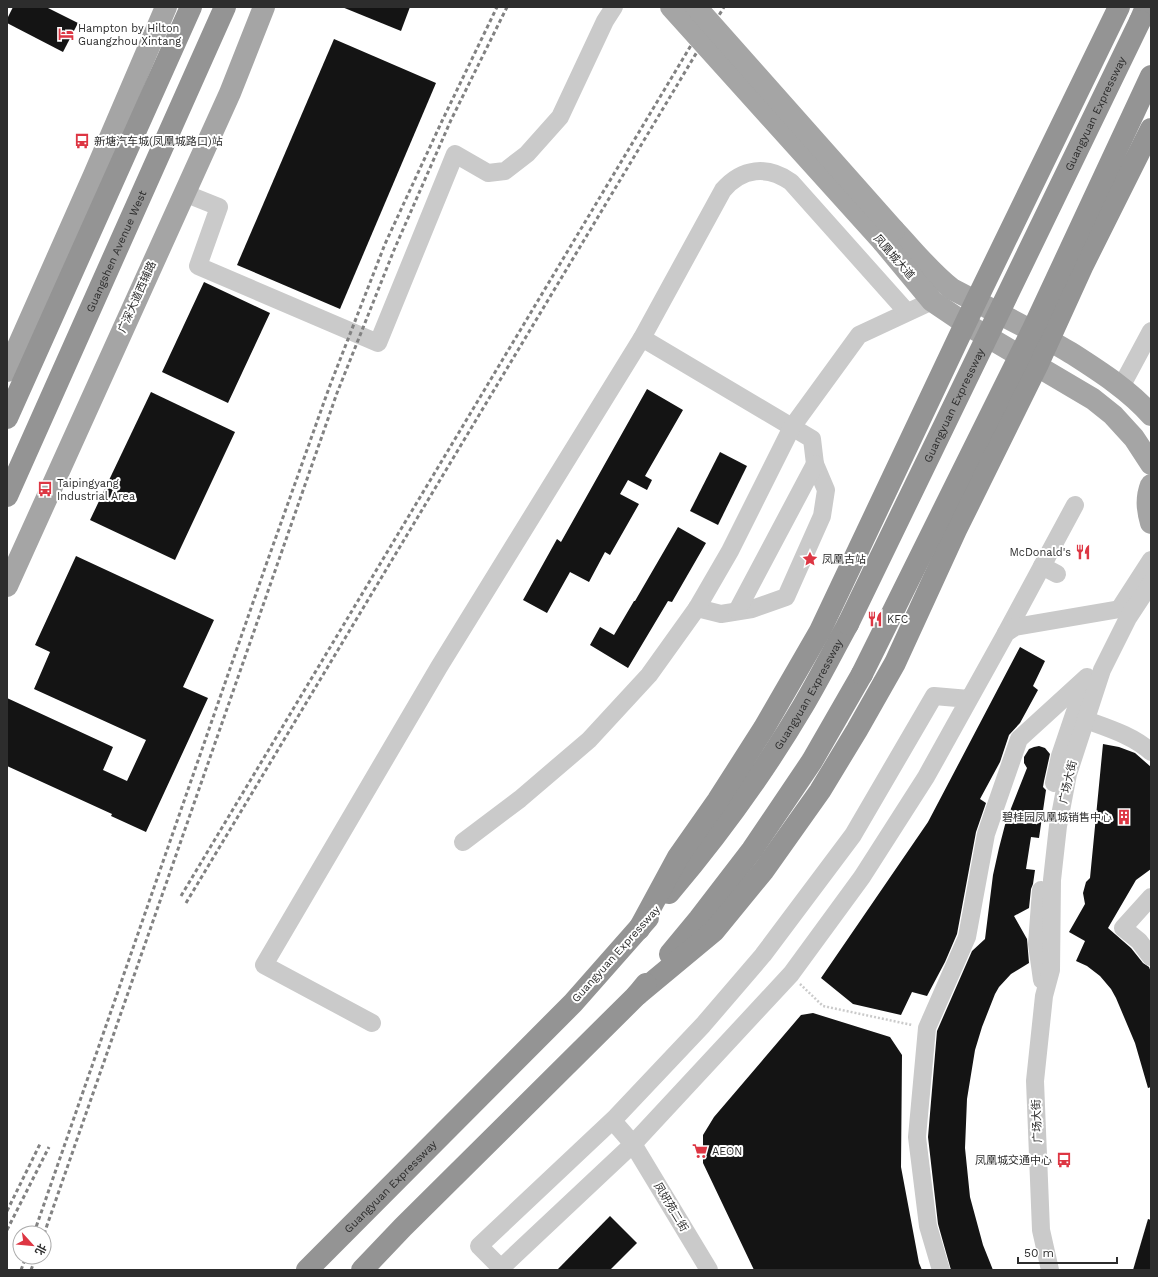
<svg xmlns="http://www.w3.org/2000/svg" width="1158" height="1277" viewBox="0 0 1158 1277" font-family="'Work Sans','Noto Sans SC',sans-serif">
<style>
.building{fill:#141414}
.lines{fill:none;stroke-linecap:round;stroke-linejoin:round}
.path{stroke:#cacaca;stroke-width:2.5;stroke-dasharray:2 2;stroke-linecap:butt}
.minor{stroke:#cacaca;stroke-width:18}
.major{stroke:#a5a5a5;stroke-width:22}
.highway{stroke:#949494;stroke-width:22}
.rail{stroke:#828282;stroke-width:3;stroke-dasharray:4 3;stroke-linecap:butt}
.major-bridge{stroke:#a5a5a5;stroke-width:22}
.highway-bridge{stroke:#949494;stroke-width:22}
.labels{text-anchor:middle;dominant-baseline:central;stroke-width:4;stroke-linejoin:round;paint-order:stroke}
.poi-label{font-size:11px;fill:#2d2d2d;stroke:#fff;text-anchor:start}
.street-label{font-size:11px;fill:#2d2d2d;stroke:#fff}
</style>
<rect width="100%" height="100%" fill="#fff"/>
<!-- building -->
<g class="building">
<path d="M13,7H46L78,23L63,52L7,23V19Z"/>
<path d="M342,7H410L401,31Z"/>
<path d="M334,39L436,83L340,309L237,265Z"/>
<path d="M204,282L270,313L228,403L162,372Z"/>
<path d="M647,389L683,410L645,476L652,480L647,490L628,480L620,494L639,504L610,555L605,552L589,582L570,572L547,613L523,600L557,539L561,542Z"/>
<path d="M151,392L235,432L175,560L90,520Z"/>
<path d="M720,452L747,466L718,525L690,511Z"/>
<path d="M678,527L706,543L672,602L668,601L628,668L590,645L600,627L614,635L634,601H635Z"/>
<path d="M76,556L214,620L183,687L208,698L146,832L111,816L112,814L7,766V698L113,747L103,770L127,781L146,740L34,689L50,652L35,645Z"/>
<path d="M1020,647L1045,661L1033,686L1038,690L1020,723L1009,735L1000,762L980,799L986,803L976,832L957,934L945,962L927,996L912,992L901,1015L853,1004L821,978L928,822Z"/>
<path d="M1103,744L1119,747L1135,753L1151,767V869L1136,880L1108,928L1131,948L1143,963L1149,967L1151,972V1087L1148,1088L1135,1043L1116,998L1111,989L1100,976L1087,966L1076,961L1085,941L1069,932L1085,904L1083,893L1086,882L1090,878Z"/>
<path d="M1039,746L1045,748L1050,754L1044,781L1043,787L1046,790L1039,838L1031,837L1026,869L1035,870L1033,884L1031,889L1029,908L1014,916L1027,939L1029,963L1011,974L999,987L995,994L982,1027L975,1050L967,1099L965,1148L970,1197L983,1245L993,1270H951L938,1224L928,1137L937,1031L972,951L985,939L993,875L999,848L1006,821L1027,768L1024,763V757L1029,749L1034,747Z"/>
<path d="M813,1013L890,1037L902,1055L901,1167L919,1263L922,1270H754L703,1163V1135L714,1117L801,1015Z"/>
<path d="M610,1216L637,1243L610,1270H557Z"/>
<path d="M1148,1219L1151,1220V1270H1133Z"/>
</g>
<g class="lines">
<!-- path -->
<path class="path" d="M800,984L823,1006L912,1025"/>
<!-- minor -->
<g class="minor">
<path d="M184,193L219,207L198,266L378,343L455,154L488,173L505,171L527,154L560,117L605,21L614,7"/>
<path d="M642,338L812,439L815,464L826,490L822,516L786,597L752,609L721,614L697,608"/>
<path d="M1121,387L1151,331"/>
<path d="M1042,566L1057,574"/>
<path d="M1120,608L1151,560"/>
<path d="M737,611L815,464"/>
<path d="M1006,633L1075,505"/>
<path d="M969,699L934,696L853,835L763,955L703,1025L616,1117L479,1246L501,1268L633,1144L791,974L862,877L926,777L1006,633L1015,627L1120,609"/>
<path d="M1086,720C1108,728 1134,736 1151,752"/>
<path d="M1054,783L1060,756L1084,685"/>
<path d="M463,842L520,799L589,740L649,675L697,608L730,551L792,427L859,335L932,301"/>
<path d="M1041,890L1037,944L1042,980"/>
<path d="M1151,897L1123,928L1139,941L1151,957"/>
<path d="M372,1023L264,965L439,667L642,338L723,190C742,168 767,165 791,182L907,312"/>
<path d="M613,1121L633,1144L709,1270"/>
<path d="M941,1270L928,1226L917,1137L927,1028L967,937L986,834L1019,739L1087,677"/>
<path d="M1050,1270L1041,1230L1035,1081L1044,996L1051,970L1052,880L1058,826L1068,774L1102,670L1128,618L1151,583"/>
</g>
<!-- major -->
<g class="major">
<path d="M894,230C913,250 930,272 952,289C992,310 1033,330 1071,353C1099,371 1129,390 1151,415"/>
<path d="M883,242L932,301L966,324L1093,399L1113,415L1134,438L1151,464"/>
<path d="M7,371L94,175L166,7"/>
<path d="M1151,485C1146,498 1147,509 1151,523"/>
<path d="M7,586L230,93L264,7"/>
</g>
<!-- highway -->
<g class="highway">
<path d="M1140,21L1146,7"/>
<path d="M7,418L191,7"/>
<path id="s1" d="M7,496L225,7"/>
<path id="s2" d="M669,893C718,835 764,772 803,706C819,679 833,651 848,624"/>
<path d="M639,929L678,857L718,800L764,728L820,631L976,301L1119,7"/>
<path d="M670,954L699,919L752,850L812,761L862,674"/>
<path d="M637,995L714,931L764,870L820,791L857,730L895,663L956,530L1037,366L1083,265L1151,129"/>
<path id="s3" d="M307,1270L573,1003L648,918"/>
<path d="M362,1270L403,1227L637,995L646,984"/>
</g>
<!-- rail -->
<g class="rail">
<path d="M181,896L714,7"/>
<path d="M186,903L724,7"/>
<path d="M7,1211L41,1142"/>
<path d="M7,1230L49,1147"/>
<path d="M34,1233L266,565L329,388L385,244L442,121L497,7"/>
<path d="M44,1234L337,393L394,250L451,120L507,7"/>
<path d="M21,1270L26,1257"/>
<path d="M31,1270L36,1257"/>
</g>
<!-- major-bridge -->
<g class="major-bridge">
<path d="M671,7L883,242"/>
<path d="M696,7L894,230"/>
</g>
<!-- highway-bridge -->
<g class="highway-bridge">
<path id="s4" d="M848,624L1140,21"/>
<path d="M862,674L1033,329L1151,76"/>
</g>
</g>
<!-- icons -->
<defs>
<symbol id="hotel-bare" viewBox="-9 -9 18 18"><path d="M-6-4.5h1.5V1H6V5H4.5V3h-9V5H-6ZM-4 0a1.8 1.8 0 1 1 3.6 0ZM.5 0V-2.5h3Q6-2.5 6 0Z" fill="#dd3643" stroke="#fff" stroke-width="2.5" paint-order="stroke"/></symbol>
<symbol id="bus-bare" viewBox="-9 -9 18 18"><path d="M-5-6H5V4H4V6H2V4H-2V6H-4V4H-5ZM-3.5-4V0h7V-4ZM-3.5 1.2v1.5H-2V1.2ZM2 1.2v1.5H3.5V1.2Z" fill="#dd3643" stroke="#fff" stroke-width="2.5" paint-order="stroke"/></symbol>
<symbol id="restaurant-bare" viewBox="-9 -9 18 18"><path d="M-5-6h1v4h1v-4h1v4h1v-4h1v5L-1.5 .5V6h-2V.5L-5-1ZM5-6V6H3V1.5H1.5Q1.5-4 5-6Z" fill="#dd3643" stroke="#fff" stroke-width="2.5" paint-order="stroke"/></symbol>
<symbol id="sight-bare" viewBox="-9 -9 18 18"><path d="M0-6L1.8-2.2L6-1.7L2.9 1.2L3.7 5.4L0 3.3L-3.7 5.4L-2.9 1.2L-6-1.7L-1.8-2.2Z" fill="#dd3643" stroke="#fff" stroke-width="2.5" paint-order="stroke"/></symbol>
<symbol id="building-bare" viewBox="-9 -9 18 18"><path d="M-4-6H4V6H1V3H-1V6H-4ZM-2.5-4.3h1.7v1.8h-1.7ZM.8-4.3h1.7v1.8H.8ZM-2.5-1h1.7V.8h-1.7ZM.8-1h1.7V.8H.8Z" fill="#dd3643" stroke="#fff" stroke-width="2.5" paint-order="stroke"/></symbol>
<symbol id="supermarket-bare" viewBox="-9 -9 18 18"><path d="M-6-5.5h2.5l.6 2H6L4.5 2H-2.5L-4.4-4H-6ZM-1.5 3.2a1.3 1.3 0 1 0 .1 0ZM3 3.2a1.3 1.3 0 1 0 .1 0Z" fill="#dd3643" stroke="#fff" stroke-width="2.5" paint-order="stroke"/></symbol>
</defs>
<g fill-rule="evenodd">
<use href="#hotel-bare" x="55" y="23" width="22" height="22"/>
<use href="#bus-bare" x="71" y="130" width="22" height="22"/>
<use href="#bus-bare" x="34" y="478" width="22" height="22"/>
<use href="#restaurant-bare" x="1072" y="541" width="22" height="22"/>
<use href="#sight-bare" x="799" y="548" width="22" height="22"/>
<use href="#restaurant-bare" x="864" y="608" width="22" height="22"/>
<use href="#building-bare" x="1113" y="806" width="22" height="22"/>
<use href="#supermarket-bare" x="689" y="1140" width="22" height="22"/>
<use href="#bus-bare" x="1053" y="1149" width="22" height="22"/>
</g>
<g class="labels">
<!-- poi labels -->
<g class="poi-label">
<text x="78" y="28">Hampton by Hilton<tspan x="78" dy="13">Guangzhou Xintang</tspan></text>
<text x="94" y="141">新塘汽车城(凤凰城路口)站</text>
<text x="57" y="483">Taipingyang<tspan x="57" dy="13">Industrial Area</tspan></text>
<text x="1071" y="552" text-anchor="end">McDonald's</text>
<text x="822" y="559">凤凰古站</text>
<text x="887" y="619">KFC</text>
<text x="1112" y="817" text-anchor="end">碧桂园凤凰城销售中心</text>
<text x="712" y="1151">AEON</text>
<text x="1052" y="1160" text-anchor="end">凤凰城交通中心</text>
</g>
<!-- street labels -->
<g class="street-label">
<text stroke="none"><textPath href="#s4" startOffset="567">Guangyuan Expressway</textPath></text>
<text stroke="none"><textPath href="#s1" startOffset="268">Guangshen Avenue West</textPath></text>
<text transform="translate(894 257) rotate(49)">凤凰城大道</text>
<text transform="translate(137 297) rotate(-66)">广深大道西辅路</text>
<text stroke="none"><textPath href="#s4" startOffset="243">Guangyuan Expressway</textPath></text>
<text stroke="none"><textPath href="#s2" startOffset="243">Guangyuan Expressway</textPath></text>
<text transform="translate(1068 782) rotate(-77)">广场大街</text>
<text transform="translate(616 954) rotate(-48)">Guangyuan Expressway</text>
<text transform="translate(1037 1121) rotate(-92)">广场大街</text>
<text stroke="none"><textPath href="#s3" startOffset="118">Guangyuan Expressway</textPath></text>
<text transform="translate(671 1207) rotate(59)">凤妍苑二街</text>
</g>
</g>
<!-- border -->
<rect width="1158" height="1277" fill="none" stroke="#2d2d2d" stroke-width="16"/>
<!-- north arrow -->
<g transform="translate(32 1245) rotate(117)"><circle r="19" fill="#ffffff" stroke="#ababab"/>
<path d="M0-3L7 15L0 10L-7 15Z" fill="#dd3643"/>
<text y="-6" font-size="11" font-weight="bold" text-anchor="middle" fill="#2d2d2d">北</text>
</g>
<!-- scale -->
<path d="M1018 1257v6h99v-6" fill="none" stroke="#2d2d2d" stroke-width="2"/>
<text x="1024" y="1257" font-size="12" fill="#2d2d2d" stroke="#ffffff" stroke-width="3" paint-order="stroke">50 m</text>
</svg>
